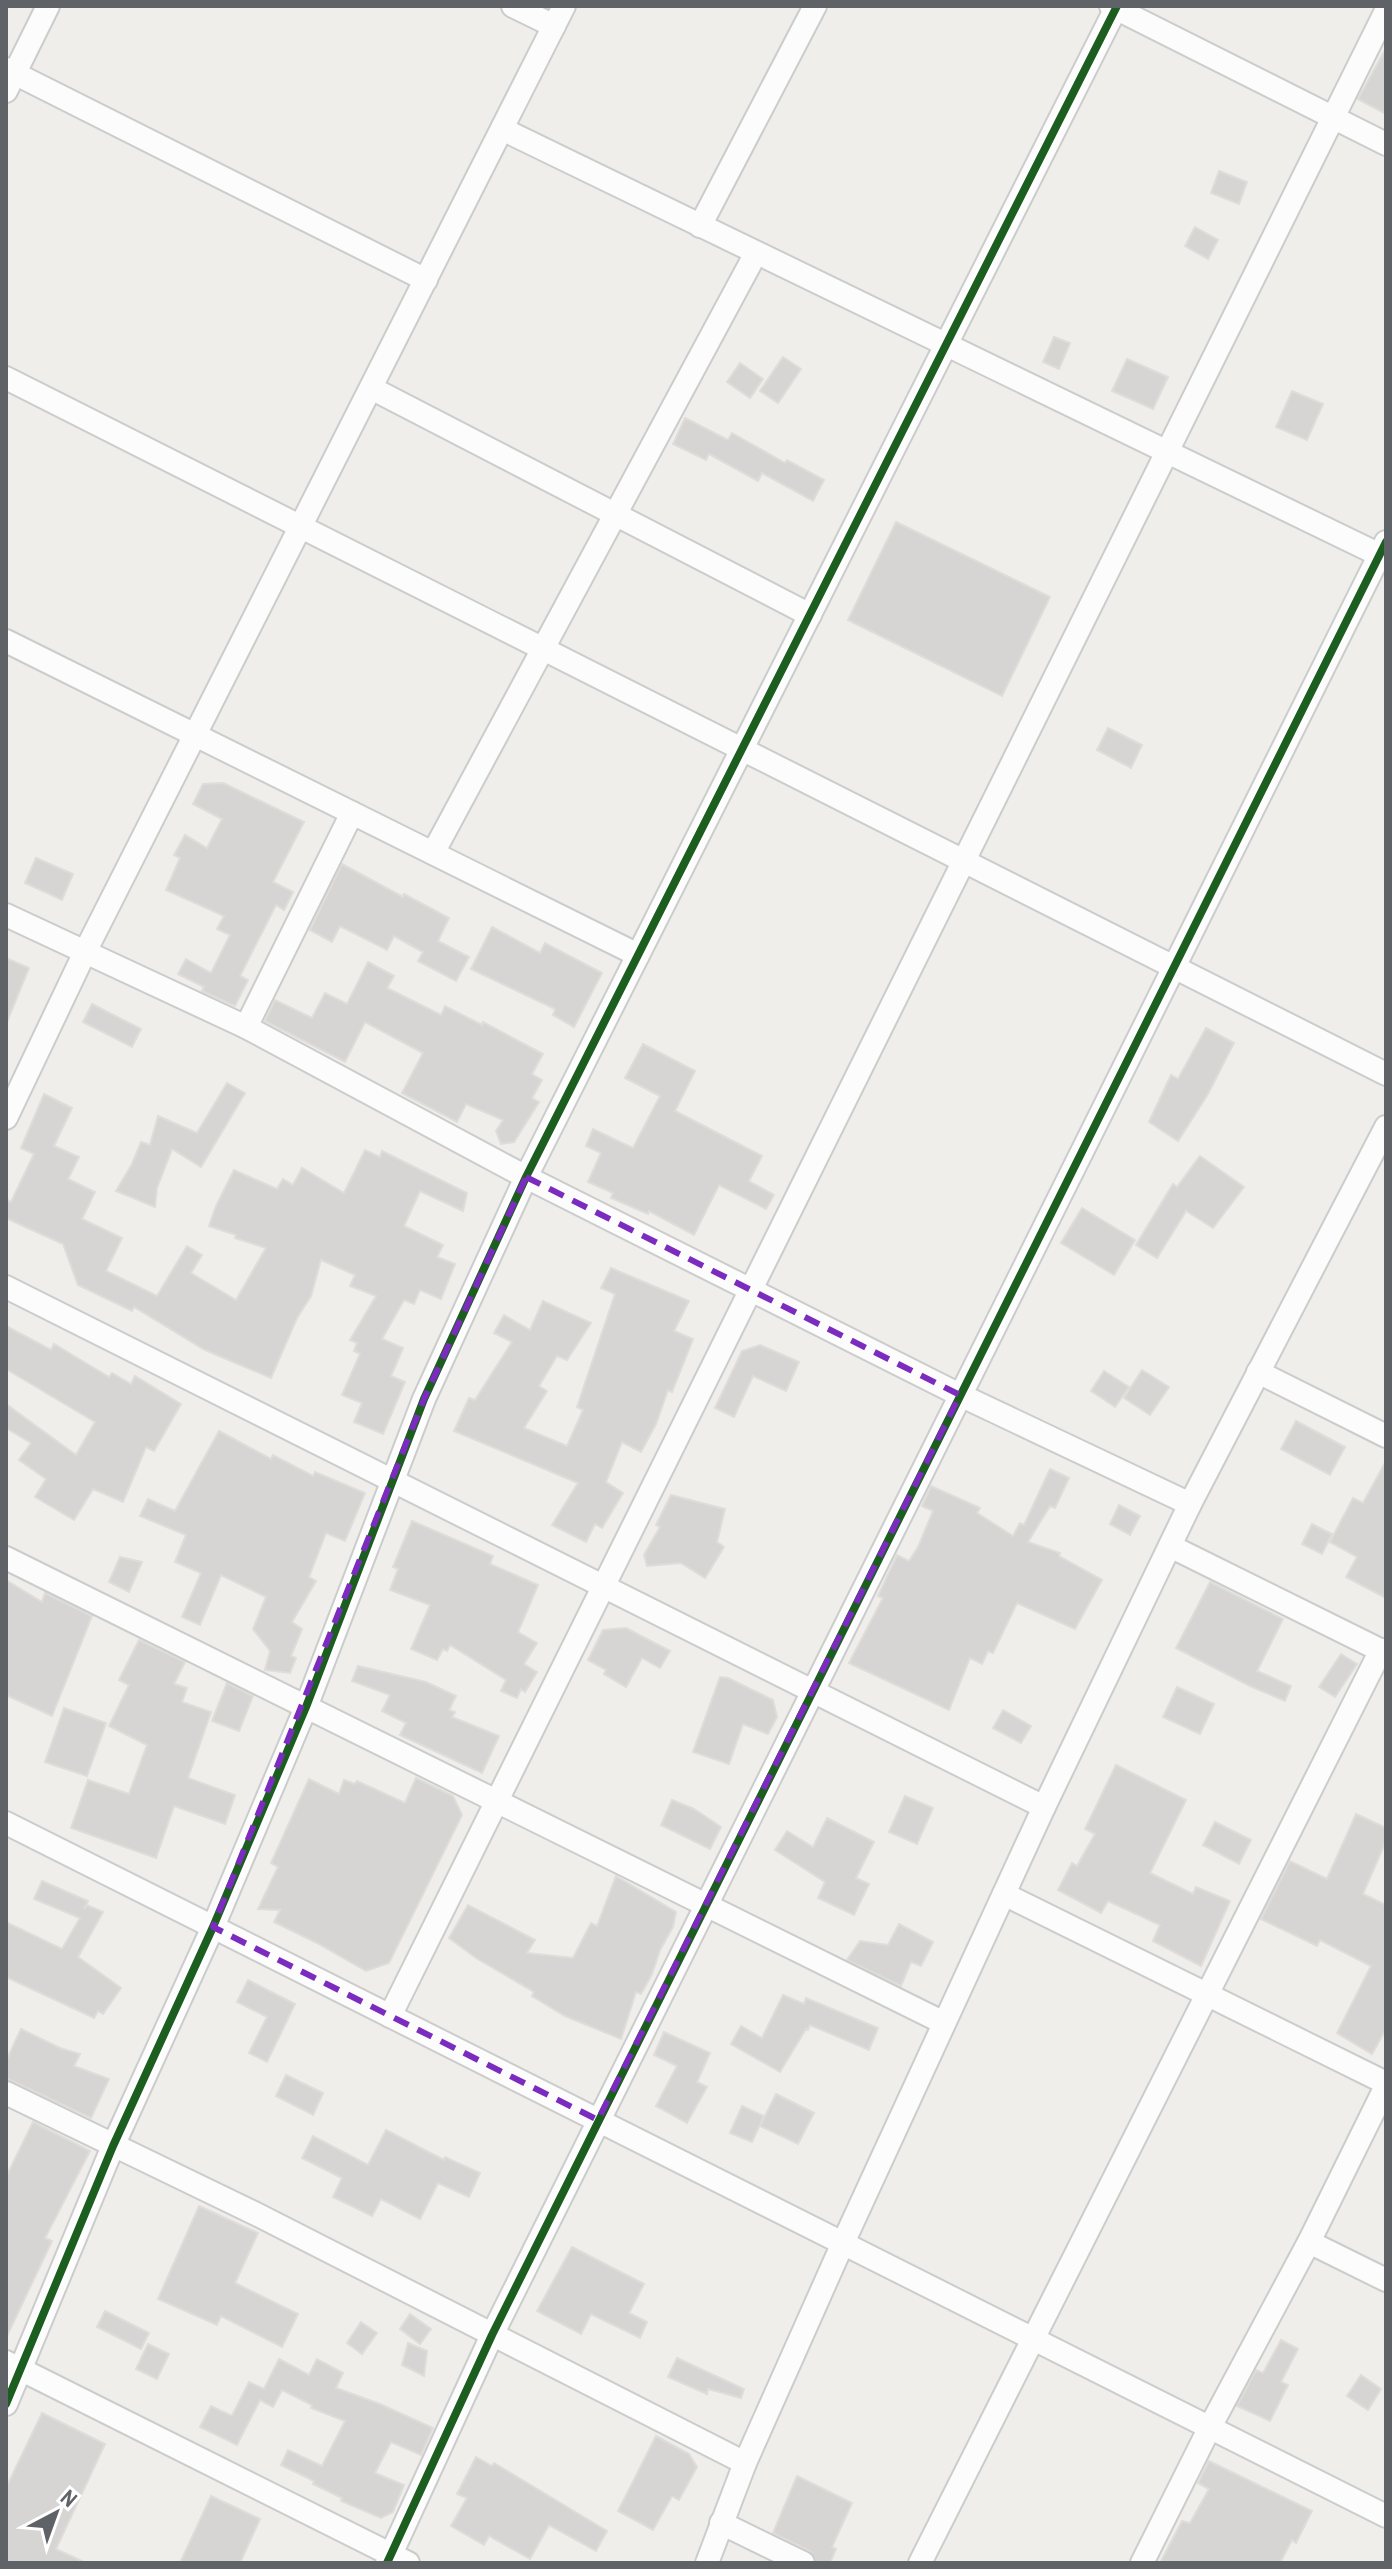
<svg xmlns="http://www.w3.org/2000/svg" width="1392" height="2569" viewBox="0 0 1392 2569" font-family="'Archivo Narrow',sans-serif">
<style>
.building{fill:#d6d5d3;stroke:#deddd9;stroke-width:2}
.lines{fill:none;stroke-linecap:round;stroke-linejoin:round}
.minor-casing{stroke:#cbcccc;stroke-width:26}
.minor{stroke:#fdfcfc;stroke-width:22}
.cycleway-casing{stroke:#fff;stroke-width:13}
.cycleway{stroke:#1b5e20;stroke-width:8}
.marked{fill:none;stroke:#7b2cbf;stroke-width:6;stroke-dasharray:16 10;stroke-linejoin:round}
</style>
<rect width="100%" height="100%" fill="#efeeea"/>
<!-- building -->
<g class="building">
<path d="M1386,48V114L1358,99Z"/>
<path d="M1219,171L1247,182L1239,204L1211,193Z"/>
<path d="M1195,227L1218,240L1208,259L1185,246Z"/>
<path d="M1054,337L1070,343L1059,369L1043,362Z"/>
<path d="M783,357L801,369L778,403L760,391Z"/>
<path d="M1127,359L1168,377L1153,409L1112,391Z"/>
<path d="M740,363L763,379L750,398L727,382Z"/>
<path d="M1292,391L1323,404L1307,440L1276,427Z"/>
<path d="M685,418L728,440L732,433L785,463L787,460L824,480L813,501L762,473L758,481L709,454L706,460L673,444Z"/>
<path d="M896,522L1050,597L1002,696L848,620Z"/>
<path d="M1108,728L1142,745L1131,768L1097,750Z"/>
<path d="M223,783L304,822L273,882L293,892L284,910L276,905L240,976L248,980L235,1006L202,991L204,987L178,974L186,959L211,973L230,935L217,929L224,916L166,890L180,858L174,855L185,835L207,848L222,819L193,804L203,784Z"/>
<path d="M36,858L73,874L62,900L25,883Z"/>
<path d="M342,864L403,897L404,894L449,918L438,941L469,957L456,981L418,961L423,952L394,936L387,950L340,926L332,942L310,930Z"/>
<path d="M492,927L540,953L545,943L602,973L574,1027L553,1015L555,1009L471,969Z"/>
<path d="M6,958L29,968L7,1022H6Z"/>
<path d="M368,962L394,976L387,988L441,1015L445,1006L482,1025L483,1022L543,1054L532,1074L542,1080L532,1098L539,1102L514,1142L501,1144L496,1131L503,1120L466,1104L457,1122L402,1093L423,1053L365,1022L345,1062L265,1021L275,1000L312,1018L325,993L347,1004Z"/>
<path d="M92,1004L141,1029L132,1047L83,1022Z"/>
<path d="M1206,1028L1234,1043L1208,1094L1178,1141L1149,1122L1171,1075L1178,1079Z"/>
<path d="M643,1044L695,1071L675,1111L762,1156L749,1181L774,1195L766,1209L719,1185L694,1235L649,1211L648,1214L611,1198L613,1193L588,1182L601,1153L586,1146L593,1129L633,1148L660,1096L625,1078Z"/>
<path d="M227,1083L245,1093L201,1167L172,1149L157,1188L155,1207L116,1191L132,1164L141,1142L150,1145L158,1116L197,1133Z"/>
<path d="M44,1094L72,1108L54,1146L79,1157L68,1179L95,1192L82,1219L122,1238L106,1271L157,1296L187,1246L202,1255L191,1273L236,1300L266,1248L235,1238L236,1235L209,1226L216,1206L234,1170L277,1189L283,1179L293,1185L302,1168L344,1193L365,1150L380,1157L382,1151L467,1193L463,1211L420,1191L404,1226L443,1245L437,1257L455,1264L441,1299L420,1290L414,1304L404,1300L382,1339L403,1348L391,1376L405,1382L383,1434L354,1422L362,1403L342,1395L360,1354L354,1351L357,1343L350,1340L376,1296L350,1286L355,1275L321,1260L311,1296L297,1318L271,1378L205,1350L134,1307L132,1311L78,1285L63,1244L6,1218V1199L11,1202L34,1154L21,1148Z"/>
<path d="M1200,1156L1244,1187L1213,1228L1186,1211L1157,1258L1136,1245L1173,1184L1177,1187Z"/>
<path d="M1082,1208L1135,1240L1114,1275L1061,1243Z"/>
<path d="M611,1268L689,1301L674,1331L693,1339L672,1392L668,1390L656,1424L641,1452L622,1442L606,1482L623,1493L602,1528L595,1524L586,1542L552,1525L578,1483L454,1431L469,1398L475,1400L512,1342L494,1333L504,1315L530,1330L543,1301L591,1323L567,1360L557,1356L539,1386L547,1391L524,1428L567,1446L583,1410L577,1407L615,1294L601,1288Z"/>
<path d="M6,1326L51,1350L54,1344L109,1377L112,1373L131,1384L135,1376L181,1404L154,1451L146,1447L123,1502L93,1489L74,1520L35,1497L46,1479L19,1460L31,1443L6,1428V1404L76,1455L95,1422L6,1369Z"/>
<path d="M760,1345L799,1362L786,1391L753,1376L734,1417L715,1408L742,1351Z"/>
<path d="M1142,1370L1169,1387L1150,1415L1124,1398Z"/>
<path d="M1104,1371L1129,1387L1115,1407L1091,1391Z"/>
<path d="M1296,1421L1345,1447L1330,1475L1281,1449Z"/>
<path d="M219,1431L271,1459L273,1455L313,1476L315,1472L365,1493L345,1541L326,1533L309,1577L316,1581L292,1622L302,1629L291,1656L296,1658L290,1673L265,1670L270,1651L253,1629L266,1597L221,1575L200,1625L182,1617L201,1573L175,1562L186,1535L140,1516L148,1499L175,1511Z"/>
<path d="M1386,1461V1598L1346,1577L1357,1557L1330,1542L1353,1498L1363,1503Z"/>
<path d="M1050,1469L1069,1478L1055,1508L1050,1506L1028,1542L1060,1553L1059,1556L1102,1580L1075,1629L1017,1603L993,1653L988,1651L982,1664L970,1658L949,1710L849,1663L883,1598L878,1596L897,1555L909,1561L918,1547L933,1511L922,1506L931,1486L980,1508L977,1513L1013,1536L1020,1523L1024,1525Z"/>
<path d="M671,1495L725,1509L717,1542L724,1547L705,1578L681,1563L647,1566L644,1555L660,1527L656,1525Z"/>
<path d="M1119,1505L1140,1516L1130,1535L1110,1524Z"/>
<path d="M412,1521L493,1556L490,1564L538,1585L518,1632L537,1643L524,1664L537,1672L525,1692L521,1689L517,1698L501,1691L506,1680L450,1645L447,1651L443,1649L437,1660L411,1649L430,1605L390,1590L398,1569L393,1567Z"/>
<path d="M1312,1524L1332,1534L1322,1554L1302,1544Z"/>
<path d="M120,1557L142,1562L129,1592L109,1582Z"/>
<path d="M6,1580L42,1602L45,1593L92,1616L52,1716L6,1695Z"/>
<path d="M1210,1582L1283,1619L1257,1671L1291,1686L1285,1701L1250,1686L1176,1648Z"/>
<path d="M626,1628L670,1651L660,1668L642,1658L626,1687L604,1674L606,1670L588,1660L603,1630Z"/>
<path d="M139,1640L185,1662L174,1684L187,1688L182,1702L211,1712L188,1778L235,1795L225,1824L174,1806L156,1858L71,1828L88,1780L129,1794L147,1745L109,1726L129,1685L119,1680Z"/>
<path d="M1341,1654L1357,1664L1335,1697L1319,1687Z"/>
<path d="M358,1666L426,1682L456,1696L449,1710L455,1712L452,1717L499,1736L482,1773L400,1735L406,1723L382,1711L390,1695L352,1681Z"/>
<path d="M720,1677L728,1678L773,1700L777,1717L768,1734L743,1724L729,1764L693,1752Z"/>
<path d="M227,1683L253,1696L239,1731L212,1721Z"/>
<path d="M1177,1687L1214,1704L1200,1734L1163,1717Z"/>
<path d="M64,1708L106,1723L87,1776L45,1762Z"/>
<path d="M1003,1710L1031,1726L1021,1743L993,1728Z"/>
<path d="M1116,1765L1186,1800L1150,1873L1193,1894L1196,1887L1230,1901L1201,1966L1153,1941L1160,1925L1108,1901L1101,1913L1058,1890L1072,1863L1077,1866L1095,1834L1085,1829Z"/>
<path d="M416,1778L453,1796L462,1815L389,1963L366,1971L317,1943L274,1922L280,1910L258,1909L278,1867L271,1863L309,1779L339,1794L344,1780L355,1784L357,1781L405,1803Z"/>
<path d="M905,1796L933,1808L917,1844L889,1832Z"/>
<path d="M672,1800L694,1809L721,1827L710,1849L661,1825Z"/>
<path d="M1356,1814L1386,1828V1841L1363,1894L1386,1905V2029L1372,2054L1337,2033L1371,1966L1320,1940L1317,1946L1261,1919L1290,1861L1327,1879Z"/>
<path d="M827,1818L874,1842L856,1878L869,1884L854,1915L818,1898L825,1882L775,1850L787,1831L813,1847Z"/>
<path d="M1215,1822L1251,1840L1239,1864L1203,1845Z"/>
<path d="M616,1876L676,1912L673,1927L660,1950L652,1974L641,1994L636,1992L621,2039L565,2016L532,1996L534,1992L476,1958L449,1938L468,1905L535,1940L527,1953L573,1958L591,1923L597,1926Z"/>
<path d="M42,1881L88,1901L84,1909L87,1905L103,1912L78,1957L121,1988L103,2014L98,2011L94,2018L6,1977V1922L62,1949L80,1918L34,1899Z"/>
<path d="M899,1924L933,1942L921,1966L911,1962L901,1986L847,1960L860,1941L888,1945Z"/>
<path d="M248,1980L295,2004L267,2062L249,2053L267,2017L237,2002Z"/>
<path d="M783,1995L804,2004L806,1998L878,2028L869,2050L810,2025L808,2030L806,2029L780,2072L731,2044L741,2026L762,2038Z"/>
<path d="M21,2029L60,2048L80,2054L74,2066L109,2079L91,2118L6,2078V2061Z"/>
<path d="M664,2032L710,2053L697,2082L707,2087L687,2123L656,2106L677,2066L654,2055Z"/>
<path d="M286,2075L323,2093L313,2115L276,2096Z"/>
<path d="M776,2094L814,2113L798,2144L760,2126Z"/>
<path d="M742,2106L764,2116L752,2142L730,2133Z"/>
<path d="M33,2122L90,2151L45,2238L52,2241L6,2338V2177Z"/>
<path d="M386,2130L444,2160L445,2157L480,2173L469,2197L438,2183L420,2219L381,2199L372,2216L333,2197L342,2178L302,2158L313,2136L368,2165Z"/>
<path d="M199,2206L258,2233L235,2283L298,2314L282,2347L221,2316L217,2325L158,2299Z"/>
<path d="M572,2247L644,2284L629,2313L647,2322L640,2338L591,2314L581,2334L537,2311Z"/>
<path d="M105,2311L149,2333L141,2349L97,2327Z"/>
<path d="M410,2314L431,2329L420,2344L400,2329Z"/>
<path d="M361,2322L377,2333L362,2354L347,2343Z"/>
<path d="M1281,2340L1298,2349L1281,2382L1288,2385L1270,2421L1237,2406L1256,2370L1263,2373Z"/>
<path d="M408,2343L427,2351L424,2376L402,2365Z"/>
<path d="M148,2344L169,2354L157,2379L136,2369Z"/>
<path d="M677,2358L744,2389L741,2398L708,2389L707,2394L668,2377Z"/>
<path d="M279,2359L309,2375L317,2359L343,2373L336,2388L380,2404L433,2428L421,2455L391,2442L375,2473L404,2485L393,2512L381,2518L341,2501L342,2498L313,2484L314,2481L281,2465L288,2450L322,2466L345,2421L311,2408L312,2405L282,2390L273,2407L260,2400L237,2445L200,2427L211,2406L232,2416L249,2382L264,2389Z"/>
<path d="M1361,2375L1381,2389L1368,2410L1347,2396Z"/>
<path d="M42,2413L105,2444L56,2549L86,2563H6V2488Z"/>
<path d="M656,2436L689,2454L697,2467L679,2500L672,2496L653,2530L618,2511Z"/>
<path d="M476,2457L492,2466L494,2463L607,2531L596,2551L549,2525L530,2559L489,2536L484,2545L451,2526L467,2498L457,2494Z"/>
<path d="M1209,2461L1312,2511L1296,2543L1292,2540L1280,2563H1160L1182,2521L1190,2523L1209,2489L1198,2483Z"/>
<path d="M797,2476L852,2503L832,2547L836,2549L830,2563H817L810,2551L773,2533Z"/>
<path d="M211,2496L260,2519L240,2563H180Z"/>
</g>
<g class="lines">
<defs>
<g id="minor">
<path d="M513,6L554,26"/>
<path d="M1111,6L1386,144"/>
<path d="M6,69L426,280"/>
<path d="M6,91L48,6"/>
<path d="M502,129L1386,558"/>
<path d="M700,226L815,6"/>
<path d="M6,378L1386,1074"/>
<path d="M371,388L810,615"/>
<path d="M6,641L638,955"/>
<path d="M433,853L756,253"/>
<path d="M6,915L246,1027L526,1177L960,1395L1190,1504"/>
<path d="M246,1027L352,813"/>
<path d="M6,1118L86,950L564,6"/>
<path d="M6,1287L1044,1807"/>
<path d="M1258,1372L1386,1436"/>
<path d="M1170,1546L1386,1653"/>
<path d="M6,1558L944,2023"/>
<path d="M6,1823L1386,2516"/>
<path d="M1004,1894L1386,2083"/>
<path d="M390,2016L1386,11"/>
<path d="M6,2093L254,2213L745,2463"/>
<path d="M1309,2242L1386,2280"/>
<path d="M6,2362L408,2563"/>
<path d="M6,2404L113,2146L213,1927L306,1707L424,1399L526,1177L1117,6"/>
<path d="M721,2523L803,2563"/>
<path d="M387,2563L492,2335L1386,542"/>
<path d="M707,2563L745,2463L843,2243L1044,1807L1190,1504L1386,1127"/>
<path d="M920,2563L1381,1650"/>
<path d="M1142,2563L1210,2427L1309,2242L1386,2086"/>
</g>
</defs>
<!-- minor casing -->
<use href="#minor" class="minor-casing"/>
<!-- minor -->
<use href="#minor" class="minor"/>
<defs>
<g id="cycleway">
<path d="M6,2404L113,2146L213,1927L306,1707L424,1399L526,1177L1117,6"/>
<path d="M387,2563L492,2335L1386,542"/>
</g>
</defs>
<!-- cycleway casing -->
<use href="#cycleway" class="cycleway-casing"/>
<!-- cycleway -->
<use href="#cycleway" class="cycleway"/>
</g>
<!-- marked area -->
<path class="marked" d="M526,1177L960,1395L598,2120L213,1927L424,1399Z"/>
<!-- border -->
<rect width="1392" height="2569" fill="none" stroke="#5f6368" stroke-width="16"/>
<!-- north arrow -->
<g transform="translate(56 2513) rotate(41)" stroke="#ffffff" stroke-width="6" paint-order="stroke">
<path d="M0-6L14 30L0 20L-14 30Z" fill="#5f6368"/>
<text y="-12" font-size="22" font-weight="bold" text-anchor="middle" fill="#5f6368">N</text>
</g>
</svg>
